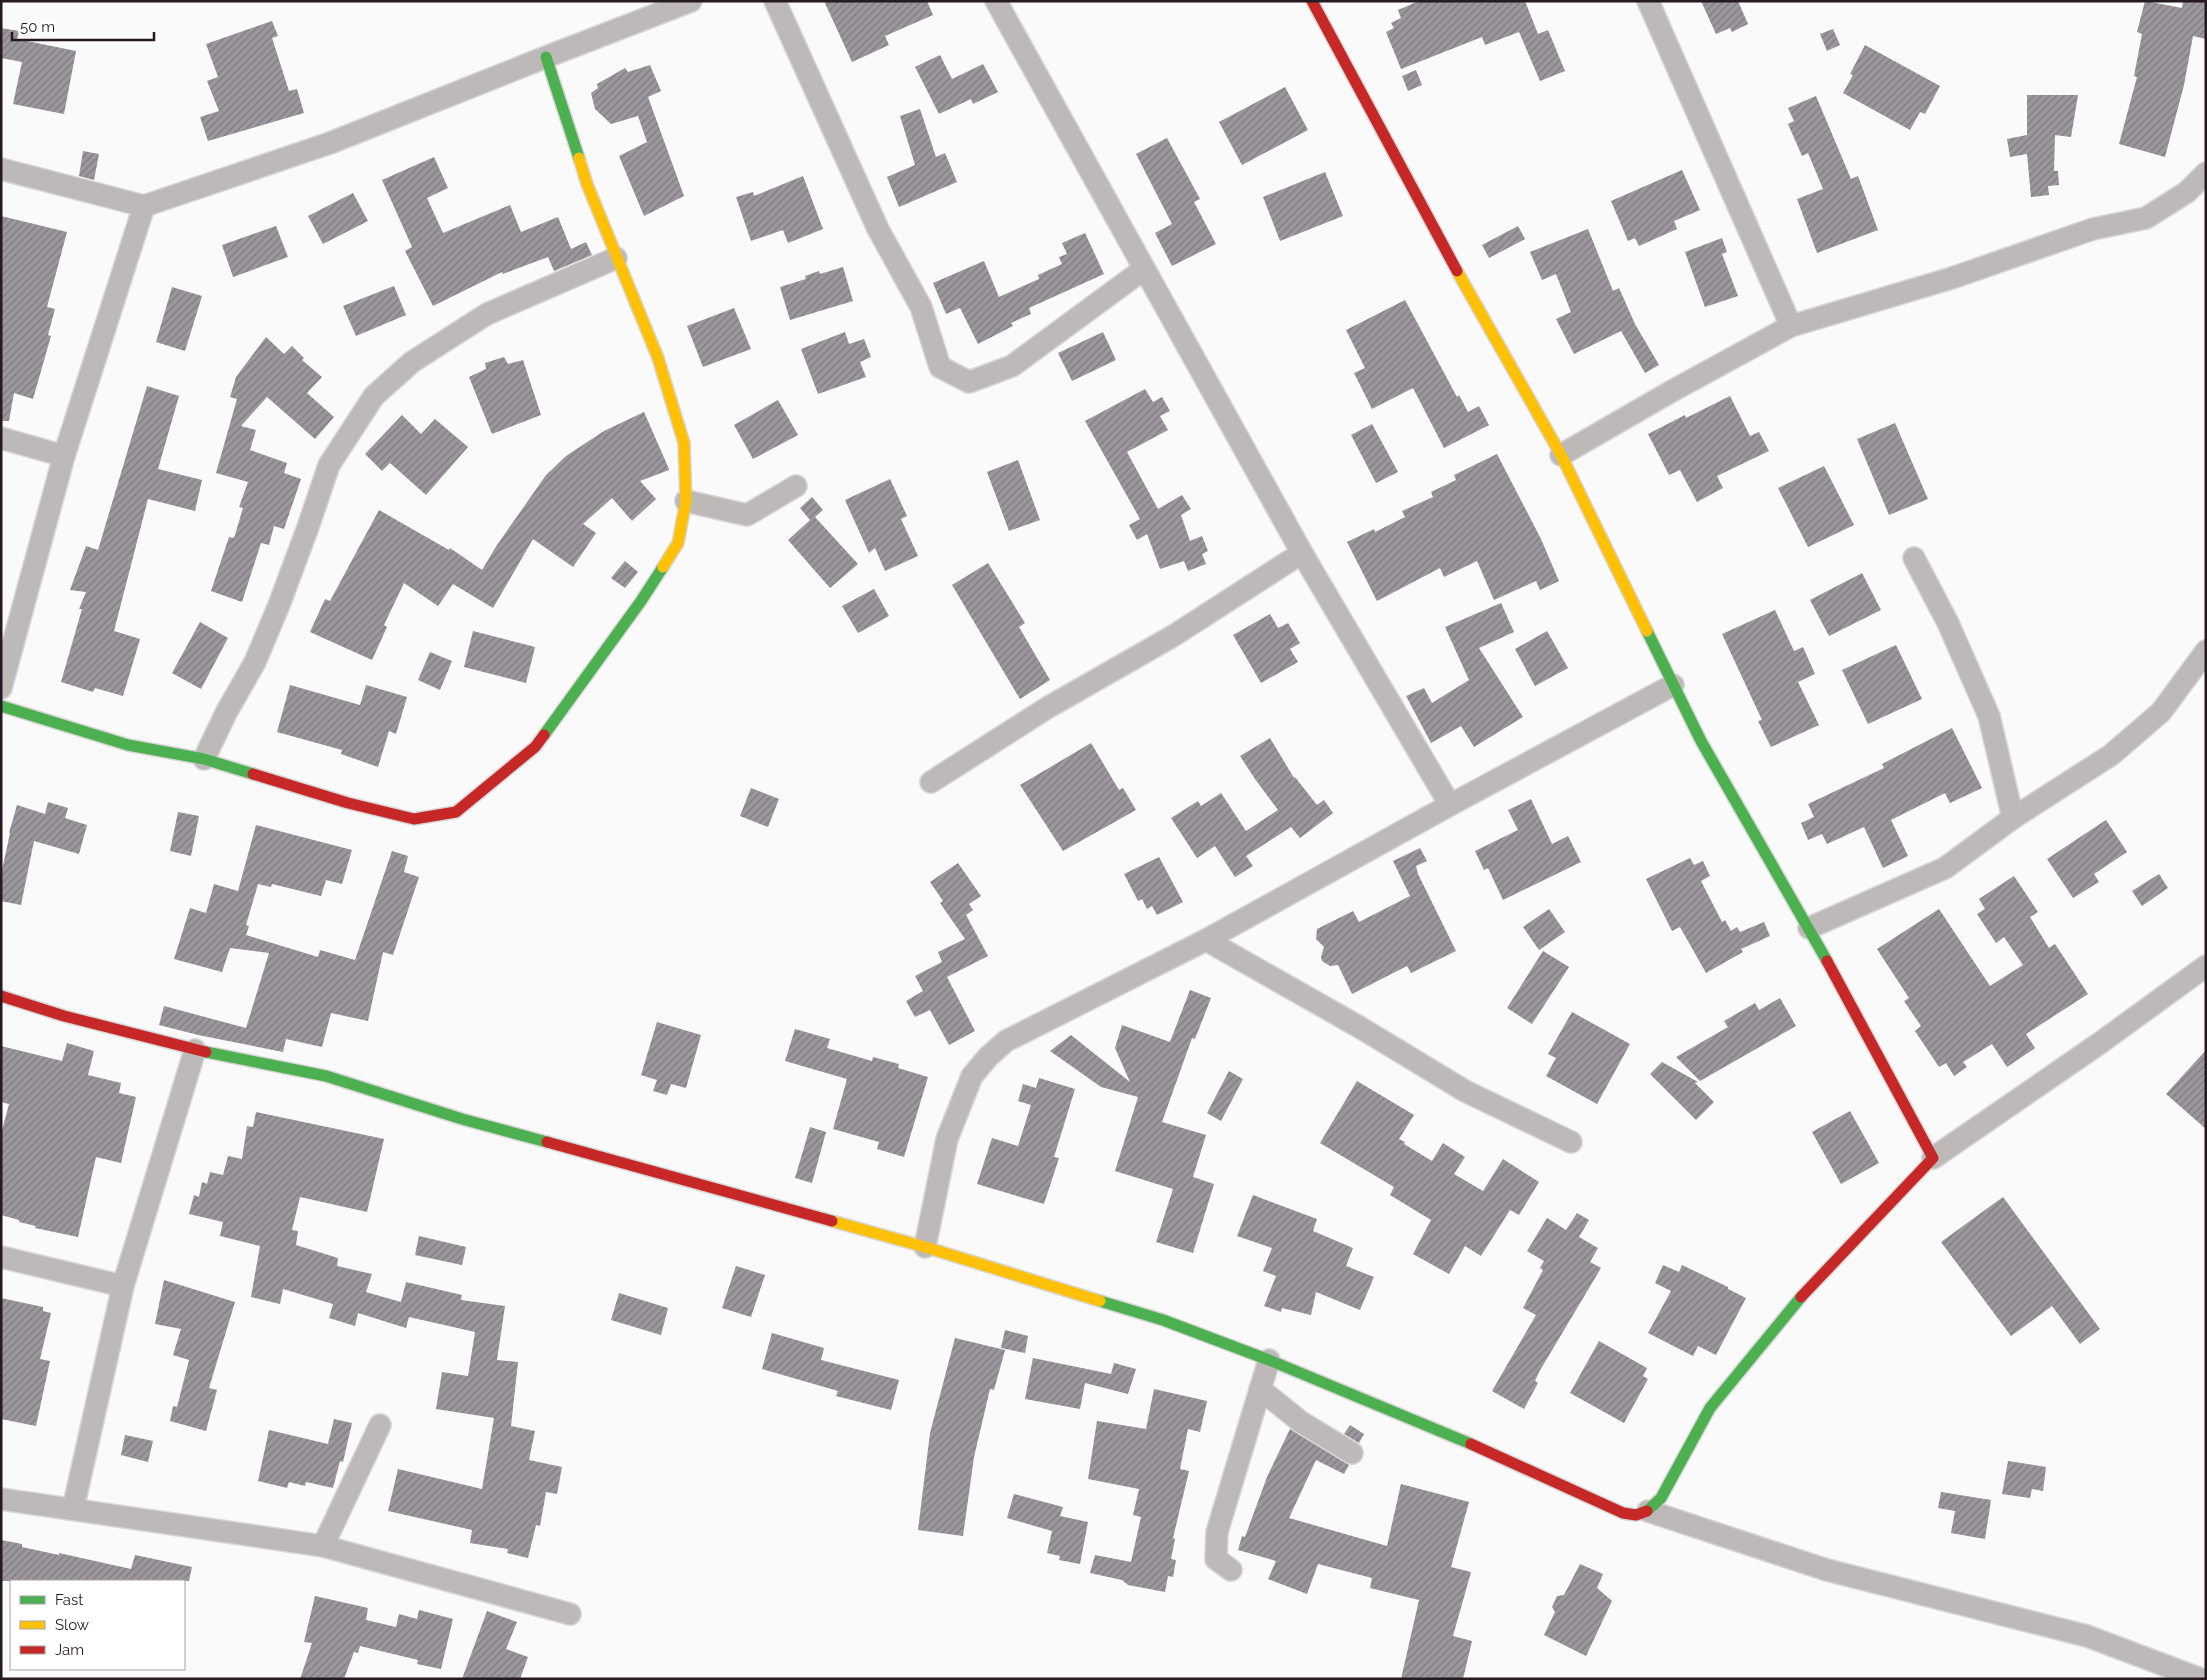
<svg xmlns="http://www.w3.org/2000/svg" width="2207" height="1680" viewBox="0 0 2207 1680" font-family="Raleway,sans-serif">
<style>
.building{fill:url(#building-hatch)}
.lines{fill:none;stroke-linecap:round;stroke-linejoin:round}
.street-casing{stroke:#d8d6d7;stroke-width:24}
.fast-casing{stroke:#d8d6d7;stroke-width:14}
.slow-casing{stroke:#d8d6d7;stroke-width:14}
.jam-casing{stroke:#d8d6d7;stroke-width:14}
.street{stroke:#beb9b9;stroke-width:21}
.fast{stroke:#4caf50;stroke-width:11}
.slow{stroke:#ffc107;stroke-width:11}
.jam{stroke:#c62828;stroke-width:11}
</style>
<defs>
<pattern id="building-hatch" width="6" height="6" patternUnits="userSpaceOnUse" patternTransform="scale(1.25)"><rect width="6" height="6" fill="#9b979d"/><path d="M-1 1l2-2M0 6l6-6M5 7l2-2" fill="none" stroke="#7e7a80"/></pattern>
</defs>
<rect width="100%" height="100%" fill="#fafafa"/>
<!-- building -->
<g class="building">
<path d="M824,1H927L933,15L885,36L889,45L852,62Z"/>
<path d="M1419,1H1525L1538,34L1548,30L1565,71L1540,81L1519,32L1485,45L1482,37L1401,69L1386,32L1394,28L1391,23L1401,18L1398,10Z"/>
<path d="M1701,1H1738L1748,24L1732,32L1730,28L1716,34Z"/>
<path d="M2145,1L2182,8L2183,1H2206V39L2193,36L2184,85L2165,157L2119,144L2137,77L2134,76L2142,34L2137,32Z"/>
<path d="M272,21L278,36L272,38L289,91L297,89L304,113L208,141L200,117L219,111L207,81L218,77L206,44Z"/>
<path d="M1,28L19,31L17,39L76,51L64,114L13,104L22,62L1,58Z"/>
<path d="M1833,29L1840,45L1827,51L1820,34Z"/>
<path d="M1865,45L1940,86L1925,114L1920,112L1910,130L1843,93L1853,75L1850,74Z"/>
<path d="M940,55L952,79L983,64L998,92L973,104L971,99L939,114L915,67Z"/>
<path d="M650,65L661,91L648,97L684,196L644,216L619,156L647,142L638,116L611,124L595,109L591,93L598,88L597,84L625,68L628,72Z"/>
<path d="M1416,70L1422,85L1408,91L1402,76Z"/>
<path d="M1285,87L1308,130L1242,165L1219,122Z"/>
<path d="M2027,95H2078L2071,137L2055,135L2054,171H2058L2059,185L2048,186L2049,195L2031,197L2027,154L2010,157L2007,139L2027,135Z"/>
<path d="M1816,96L1851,179L1858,176L1878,230L1817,253L1797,199L1823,189L1808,153L1802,156L1788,124L1794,121L1788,108Z"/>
<path d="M920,109L936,157L945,153L957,182L899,207L887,177L915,165L900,116Z"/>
<path d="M1167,138L1200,199L1194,202L1216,244L1172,266L1155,233L1172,224L1136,154Z"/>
<path d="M83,151L99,154L94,180L79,176Z"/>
<path d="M434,157L448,188L427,198L443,233L510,205L521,232L558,217L571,249L586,242L592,255L554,271L548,257L503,274L502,272L433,306L405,251L412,247L382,180Z"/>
<path d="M1682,170L1700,210L1674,221L1677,229L1639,246L1635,238L1628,241L1611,201Z"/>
<path d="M1325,172L1343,216L1280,241L1263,197Z"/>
<path d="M803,176L823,229L788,243L783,230L751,241L736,197L753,192L754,196Z"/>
<path d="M353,193L368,221L323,244L308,216Z"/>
<path d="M1,216L67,232L47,307L55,309L48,335L51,336L33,399L14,393L9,421H1Z"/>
<path d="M276,226L288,257L233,277L222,245Z"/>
<path d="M1518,226L1525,239L1489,258L1482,245Z"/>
<path d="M1588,229L1613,291L1619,288L1635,324L1659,365L1645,373L1621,331L1574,354L1556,319L1571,312L1556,274L1542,280L1530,252Z"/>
<path d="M1085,233L1104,274L1029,308L1031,314L1011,323L1013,326L978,344L960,308L946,314L933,283L984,261L999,297L1039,279L1038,275L1062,264L1059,257L1067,254L1062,243Z"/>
<path d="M1722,238L1727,252L1722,254L1738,296L1705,307L1685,252Z"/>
<path d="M843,267L853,301L790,320L780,287L806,279L805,276L819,271L820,274Z"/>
<path d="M394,286L406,315L356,336L343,306Z"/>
<path d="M172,287L202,296L185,351L156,342Z"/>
<path d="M1405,300L1457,397L1459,395L1468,412L1479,406L1489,425L1444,448L1413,388L1372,409L1354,373L1365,368L1346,330Z"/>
<path d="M734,308L751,349L703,367L687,326Z"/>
<path d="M845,332L849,344L864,339L871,357L860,362L866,377L818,394L801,349Z"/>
<path d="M1103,332L1116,360L1072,381L1058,353Z"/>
<path d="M266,337L284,354L292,346L304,358L302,360L322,377L307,393L334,417L315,439L267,397L241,426L256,430L250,450L287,463L284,473L301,479L284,529L274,526L269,545L261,543L242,602L211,591L229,537L234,538L243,508L239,507L248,482L216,473L237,399L230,397L236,377Z"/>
<path d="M504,357L508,364L523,360L541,415L492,434L469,377L486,369L485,363Z"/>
<path d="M147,386L179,396L158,469L202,480L195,511L148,499L114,631L140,639L123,696L95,688L93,692L61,682L82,609H79L86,592L70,590L86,546L98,550Z"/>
<path d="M1145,389L1153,402L1162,397L1170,411L1160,416L1168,430L1127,452L1158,509L1182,495L1191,509L1181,515L1190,541L1202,536L1208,551L1202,554L1206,564L1188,571L1184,561L1160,569L1147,534L1137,540L1129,525L1140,519L1085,421Z"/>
<path d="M1730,396L1750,436L1759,432L1769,451L1717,476L1723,488L1697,502L1680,470L1669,475L1648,434L1685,415L1686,418Z"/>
<path d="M778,400L798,435L753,459L734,425Z"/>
<path d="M644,412L669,469V470L640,481L656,499L632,521L612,498L583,524L596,533L573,567L533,539L493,608L453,584L438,606L404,583L384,625L387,627L372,660L310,632L325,599L330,601L379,510L449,550L450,548L482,570L497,545L546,475L566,456L604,431Z"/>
<path d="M402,415L421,434L435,419L468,447L426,495L390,463L382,471L365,454Z"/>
<path d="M1895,423L1928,499L1889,515L1857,439Z"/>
<path d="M1372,424L1398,472L1376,483L1351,435Z"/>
<path d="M1497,454L1541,539L1559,581L1540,590L1536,581L1494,600L1477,561L1444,577L1440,568L1377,601L1347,542L1374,529L1375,532L1405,517L1402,511L1433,497L1431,492L1456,480L1454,475Z"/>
<path d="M1018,460L1040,520L1009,531L987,472Z"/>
<path d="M1824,466L1854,525L1808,547L1778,488Z"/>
<path d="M890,479L907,516L901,519L918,556L885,571L875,548L869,553L845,500Z"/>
<path d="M812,497L823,510L815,517L858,564L830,588L788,540L810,520L800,508Z"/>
<path d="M625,561L638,572L625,588L611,578Z"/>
<path d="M988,563L1025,623L1019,627L1050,680L1020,699L952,585Z"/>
<path d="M1862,573L1881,610L1829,636L1810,600Z"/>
<path d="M874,589L889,616L858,633L842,606Z"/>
<path d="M1501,603L1514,632L1479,648L1523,717L1474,747L1461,726L1431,743L1406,696L1424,688L1432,703L1469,680L1445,627Z"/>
<path d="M1775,610L1794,651L1803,647L1815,674L1798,682L1819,725L1771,747L1758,721L1762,720L1722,634Z"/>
<path d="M1270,614L1278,628L1288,623L1300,643L1290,649L1298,662L1261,683L1233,635Z"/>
<path d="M200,622L228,638L201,689L172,673Z"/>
<path d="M473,631L535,647L526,683L464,667Z"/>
<path d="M1547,631L1568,668L1535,686L1515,649Z"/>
<path d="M1896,645L1922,699L1868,724L1842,670Z"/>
<path d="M430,652L452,661L440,690L418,680Z"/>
<path d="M290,685L360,705L366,685L407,697L396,734L389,731L378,767L341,754L342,750L277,732Z"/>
<path d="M1952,728L1982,788L1950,803L1945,793L1891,820L1908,856L1883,868L1864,827L1827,844L1822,834L1808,840L1801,823L1814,817L1808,804L1884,768L1882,764Z"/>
<path d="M1270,738L1294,778L1295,777L1317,805L1324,800L1333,813L1300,838L1291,827L1246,856L1253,866L1235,877L1215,846L1197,858L1171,818L1198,801L1201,806L1221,793L1246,831L1278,810L1255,779L1240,756Z"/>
<path d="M1091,743L1119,790L1123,788L1136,810L1063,851L1020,785Z"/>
<path d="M751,788L779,799L768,827L740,816Z"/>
<path d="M1531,799L1552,844L1568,836L1581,862L1503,900L1488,868L1484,870L1475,851L1518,830L1508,810Z"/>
<path d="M48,802L68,808L65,818L87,825L79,854L34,841L21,905L1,901V875L10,833H9L17,805L45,814Z"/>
<path d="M178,812L199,816L191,856L170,851Z"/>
<path d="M2106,820L2127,852L2094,874L2099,882L2073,898L2047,859Z"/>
<path d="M256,825L352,850L342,884L326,880L321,896L272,884L271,887L258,884L246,925L249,926L246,935L318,957L320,950L355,960L392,851L408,856L404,872L419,877L393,955L383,952L368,1021L331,1013L322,1047L286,1039L283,1052L198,1035L159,1025L164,1006L246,1028L269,953L230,948L222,972L174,959L190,908L206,913L214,884L238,891Z"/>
<path d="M1420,848L1427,861L1416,866L1418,874L1456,951L1411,973L1407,966L1352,994L1338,965L1330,966L1322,961L1321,957L1324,947L1316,939L1317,929L1353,911L1359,922L1410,896L1393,861Z"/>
<path d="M1159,857L1183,902L1157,915L1152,906L1147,909L1142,899L1138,901L1124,874Z"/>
<path d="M1690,858L1694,865L1703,861L1710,876L1701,881L1722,922L1725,920L1731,931L1737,927L1740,932L1764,922L1770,936L1741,949L1743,952L1706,973L1680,927L1672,931L1646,879Z"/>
<path d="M958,863L981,896L969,904L973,910L966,915L988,956L947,977L975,1031L949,1045L930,1010L915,1017L906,1001L923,991L915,976L942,962L938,952L965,939L940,903L943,901L930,882Z"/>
<path d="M2159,874L2168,888L2142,906L2132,891Z"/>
<path d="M2014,876L2038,912L2030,917L2049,948L2055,944L2088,994L2026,1034L2035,1048L2007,1067L1992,1044L1963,1062L1967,1067L1954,1076L1946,1063L1939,1067L1915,1031L1921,1026L1904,1001L1909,998L1877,949L1939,909L1990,986L2023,965L2004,937L1996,943L1977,914L1985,909L1979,899Z"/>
<path d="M1549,909L1565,932L1539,950L1523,927Z"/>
<path d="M1543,951L1569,967L1532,1024L1507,1008Z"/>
<path d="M1190,990L1211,998L1195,1039L1192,1038L1162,1122L1206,1135L1193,1177L1214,1184L1193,1253L1156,1242L1173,1189L1115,1171L1138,1097L1101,1087L1050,1051L1071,1035L1130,1082L1115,1048L1122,1025L1170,1042Z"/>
<path d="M1780,998L1796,1026L1700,1081L1676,1057L1728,1027L1724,1021L1755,1003L1759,1010Z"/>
<path d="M1572,1012L1630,1044L1597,1104L1546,1076L1556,1058L1548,1054Z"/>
<path d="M657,1022L701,1035L686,1088L671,1084L667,1095L653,1091L657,1080L641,1075Z"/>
<path d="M795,1029L830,1039L827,1048L872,1061L873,1057L899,1064L898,1068L928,1077L904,1157L877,1149L879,1142L833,1129L847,1079L785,1061Z"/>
<path d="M67,1043L94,1051L88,1075L121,1083L119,1093L136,1097L121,1163L96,1157L78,1237L35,1228L36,1226L19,1222V1220L1,1215V1134L9,1104L1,1102V1046L62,1061Z"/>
<path d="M2206,1050V1129L2166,1094Z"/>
<path d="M1662,1062L1698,1082L1695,1083L1714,1102L1696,1120L1650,1074Z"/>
<path d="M1229,1071L1243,1079L1221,1121L1207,1113Z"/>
<path d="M1039,1078L1075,1089L1054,1157L1059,1158L1044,1204L977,1184L992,1138L1018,1146L1031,1105L1018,1101L1023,1084L1036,1088Z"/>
<path d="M1357,1081L1414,1115L1399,1139L1405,1142L1404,1144L1432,1161L1443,1143L1465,1157L1454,1174L1483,1191L1503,1159L1539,1182L1519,1215L1510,1210L1481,1256L1465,1246L1449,1274L1413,1254L1431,1220L1390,1195L1394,1187L1320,1143Z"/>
<path d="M1850,1111L1879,1163L1841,1184L1812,1132Z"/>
<path d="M256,1112L384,1139L367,1212L300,1197L292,1230L298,1231L296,1245L338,1258L337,1266L372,1274L366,1292L401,1302L406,1282L462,1295L461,1300L505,1306L497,1360L518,1362L511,1426L535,1431L529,1460L562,1467L557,1494L546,1492L540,1526L536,1525L528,1558L507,1553L508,1549L470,1543L472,1530L388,1511L398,1469L482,1489L494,1418L436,1409L442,1372L468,1376L475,1332L409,1317L406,1328L358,1313L355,1326L329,1318L333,1304L283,1289L280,1304L251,1297L260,1246L220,1236L223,1222L189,1214L194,1195L199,1197L202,1182L207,1184L210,1172L223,1175L228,1156L242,1159L247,1126L253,1127Z"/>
<path d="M810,1127L826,1132L812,1183L795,1178Z"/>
<path d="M1253,1195L1317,1219L1313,1231L1353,1248L1346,1266L1374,1277L1360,1310L1316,1292L1311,1315L1282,1308L1281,1312L1264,1306L1276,1276L1263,1271L1272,1248L1237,1236Z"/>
<path d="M2003,1197L2100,1329L2080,1344L2052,1306L2011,1336L1941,1242Z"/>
<path d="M1577,1213L1589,1220L1579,1237L1598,1248L1590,1262L1601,1268L1539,1372L1535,1381L1538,1383L1524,1409L1492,1391L1536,1315L1523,1308L1543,1270L1540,1268L1544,1261L1527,1251L1547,1218L1566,1230Z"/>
<path d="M419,1236L466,1247L462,1265L415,1255Z"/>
<path d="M1663,1265L1679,1272L1682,1265L1728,1287V1289L1746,1298L1716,1355L1698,1346L1693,1356L1648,1333L1671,1291L1655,1283Z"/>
<path d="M736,1266L765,1275L751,1317L722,1308Z"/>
<path d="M164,1280L235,1302L209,1388L217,1390L206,1431L170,1421L173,1406L177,1407L189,1360L173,1355L181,1329L155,1324Z"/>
<path d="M619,1293L668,1308L661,1335L611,1320Z"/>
<path d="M1,1298L43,1307V1311L51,1313L40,1359L50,1361L36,1426L1,1419Z"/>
<path d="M1005,1330L1028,1336L1025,1353L1001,1348Z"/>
<path d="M772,1333L824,1348L821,1360L899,1380L891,1410L836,1396L838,1391L762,1369Z"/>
<path d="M955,1338L1005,1350L994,1390L990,1389L974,1457L963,1536L918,1530L930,1433Z"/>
<path d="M1599,1341L1647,1368L1643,1376L1648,1379L1624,1423L1570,1393Z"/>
<path d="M1033,1358L1111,1374L1114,1363L1136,1369L1128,1394L1085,1383L1080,1409L1025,1399Z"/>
<path d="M1154,1389L1207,1401L1200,1432L1188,1429L1180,1469L1189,1471L1173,1538L1175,1539L1171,1559L1176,1560L1173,1577L1168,1576L1165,1592L1128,1585L1122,1580L1090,1573L1095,1555L1131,1562L1141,1517L1133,1515L1139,1489L1088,1479L1097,1421L1146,1429Z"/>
<path d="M334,1419L352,1423L343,1462L340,1461L333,1488L306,1482L305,1486L289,1482L287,1488L258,1481L269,1430L328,1444Z"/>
<path d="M1350,1425L1364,1434L1359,1443L1344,1434Z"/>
<path d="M1290,1429L1349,1465L1344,1474L1316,1460L1289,1518L1387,1546L1401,1484L1469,1502L1451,1567L1471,1572L1453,1636L1472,1641L1463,1679H1401L1419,1600L1370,1588L1372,1578L1318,1564L1307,1594L1268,1579L1276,1561L1238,1550L1242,1536L1245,1537L1267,1477Z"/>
<path d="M125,1435L153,1441L148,1462L121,1455Z"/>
<path d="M2008,1461L2046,1467L2043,1491L2032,1489L2030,1498L2002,1494Z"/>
<path d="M1941,1492L1991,1500L1985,1539L1951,1533L1955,1511L1938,1508Z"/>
<path d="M1014,1494L1063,1507L1060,1516L1088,1522L1080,1564L1059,1560L1060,1556L1047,1553L1052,1531L1007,1518Z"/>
<path d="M1,1540L22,1544V1547L59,1555V1553L131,1569L135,1555L192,1567L189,1581H1Z"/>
<path d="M1580,1564L1603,1574L1597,1588L1612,1601L1586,1656L1544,1635L1555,1612L1552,1607L1557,1596L1564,1595Z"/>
<path d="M315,1596L368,1608L366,1620L396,1627L399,1614L417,1619L419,1610L453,1619L441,1669L417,1664L418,1660L360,1646L358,1653L354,1652L344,1679H300L312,1643L304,1642Z"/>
<path d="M487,1611L517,1622L506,1649L528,1657L520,1679H462Z"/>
</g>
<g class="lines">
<defs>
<g id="street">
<path d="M775,1L878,229L921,307L940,367L969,382L1012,366L1144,269"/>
<path d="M996,1L1302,553L1450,805L1673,685"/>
<path d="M1648,1L1791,326"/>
<path d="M1,169L144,206L330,143L546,57L691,1"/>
<path d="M1,438L64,456"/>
<path d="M1561,455L1672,391L1791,326L1952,278L2093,229L2146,218L2187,192L2206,173"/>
<path d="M686,501L747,515L796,486"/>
<path d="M1,688L64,456L144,206"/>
<path d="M204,759L226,713L255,662L279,605L308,527L329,465L374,396L412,362L487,314L616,258"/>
<path d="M931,782L1047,708L1173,636L1302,553"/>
<path d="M2013,818L2111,755L2161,712L2206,651"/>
<path d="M1809,928L1945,868L2013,818L1989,716L1948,623L1914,558"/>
<path d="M1206,940L1361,1028L1465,1091L1571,1142"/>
<path d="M1933,1158L2100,1043L2206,966"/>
<path d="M925,1247L947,1139L972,1076L988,1057L1006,1041L1206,940L1450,805"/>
<path d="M1,1257L123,1286"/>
<path d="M1260,1389L1301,1422L1352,1453"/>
<path d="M1,1499L323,1546L570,1614"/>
<path d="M73,1509L123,1286L195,1050"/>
<path d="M1648,1511L1827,1570L2087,1636L2201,1679"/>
<path d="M323,1546L380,1425"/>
<path d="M1231,1570L1216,1559L1217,1532L1269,1360"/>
</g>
<g id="fast">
<path d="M546,57L579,158"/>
<path d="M1647,631L1701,741L1827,961"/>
<path d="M1,706L128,745L204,759L253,774"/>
<path d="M544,735L641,601L663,567"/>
<path d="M206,1052L326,1076L462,1119L547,1142"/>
<path d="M1100,1301L1163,1320L1269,1360L1471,1444"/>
<path d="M1647,1511L1661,1498L1710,1408L1801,1297"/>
</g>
<g id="slow">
<path d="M579,158L587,184L658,358L684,443L686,501L678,543L663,567"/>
<path d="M1457,271L1561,455L1647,631"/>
<path d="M832,1221L925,1247L1100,1301"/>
</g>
<g id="jam">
<path d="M1312,1L1457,271"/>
<path d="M253,774L348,803L414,819L456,812L535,747L544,735"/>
<path d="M1,996L64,1016L206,1052"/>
<path d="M547,1142L832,1221"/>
<path d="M1801,1297L1933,1158L1827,961"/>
<path d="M1471,1444L1623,1513L1636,1515L1647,1511"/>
</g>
</defs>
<!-- street casing -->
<use href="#street" class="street-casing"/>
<!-- fast casing -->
<use href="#fast" class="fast-casing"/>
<!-- slow casing -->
<use href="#slow" class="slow-casing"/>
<!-- jam casing -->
<use href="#jam" class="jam-casing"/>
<!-- street -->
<use href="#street" class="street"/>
<!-- fast -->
<use href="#fast" class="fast"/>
<!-- slow -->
<use href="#slow" class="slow"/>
<!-- jam -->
<use href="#jam" class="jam"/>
</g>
<!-- border -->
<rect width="2207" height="1680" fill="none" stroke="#261920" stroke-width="5"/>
<!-- legend -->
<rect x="10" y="1580" width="175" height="90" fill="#ffffff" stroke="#a8a3a6"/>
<rect x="20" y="1596" width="25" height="8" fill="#4caf50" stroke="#a8a3a6"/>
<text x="55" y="1605" font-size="15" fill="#261920">Fast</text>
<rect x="20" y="1621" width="25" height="8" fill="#ffc107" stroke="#a8a3a6"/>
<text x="55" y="1630" font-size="15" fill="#261920">Slow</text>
<rect x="20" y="1646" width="25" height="8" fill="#c62828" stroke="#a8a3a6"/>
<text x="55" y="1655" font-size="15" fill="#261920">Jam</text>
<!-- scale -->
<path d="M12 32v8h142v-8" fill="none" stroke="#261920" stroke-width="2.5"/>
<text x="20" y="32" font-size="15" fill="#261920" stroke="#ffffff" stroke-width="4" paint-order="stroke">50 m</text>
</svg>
